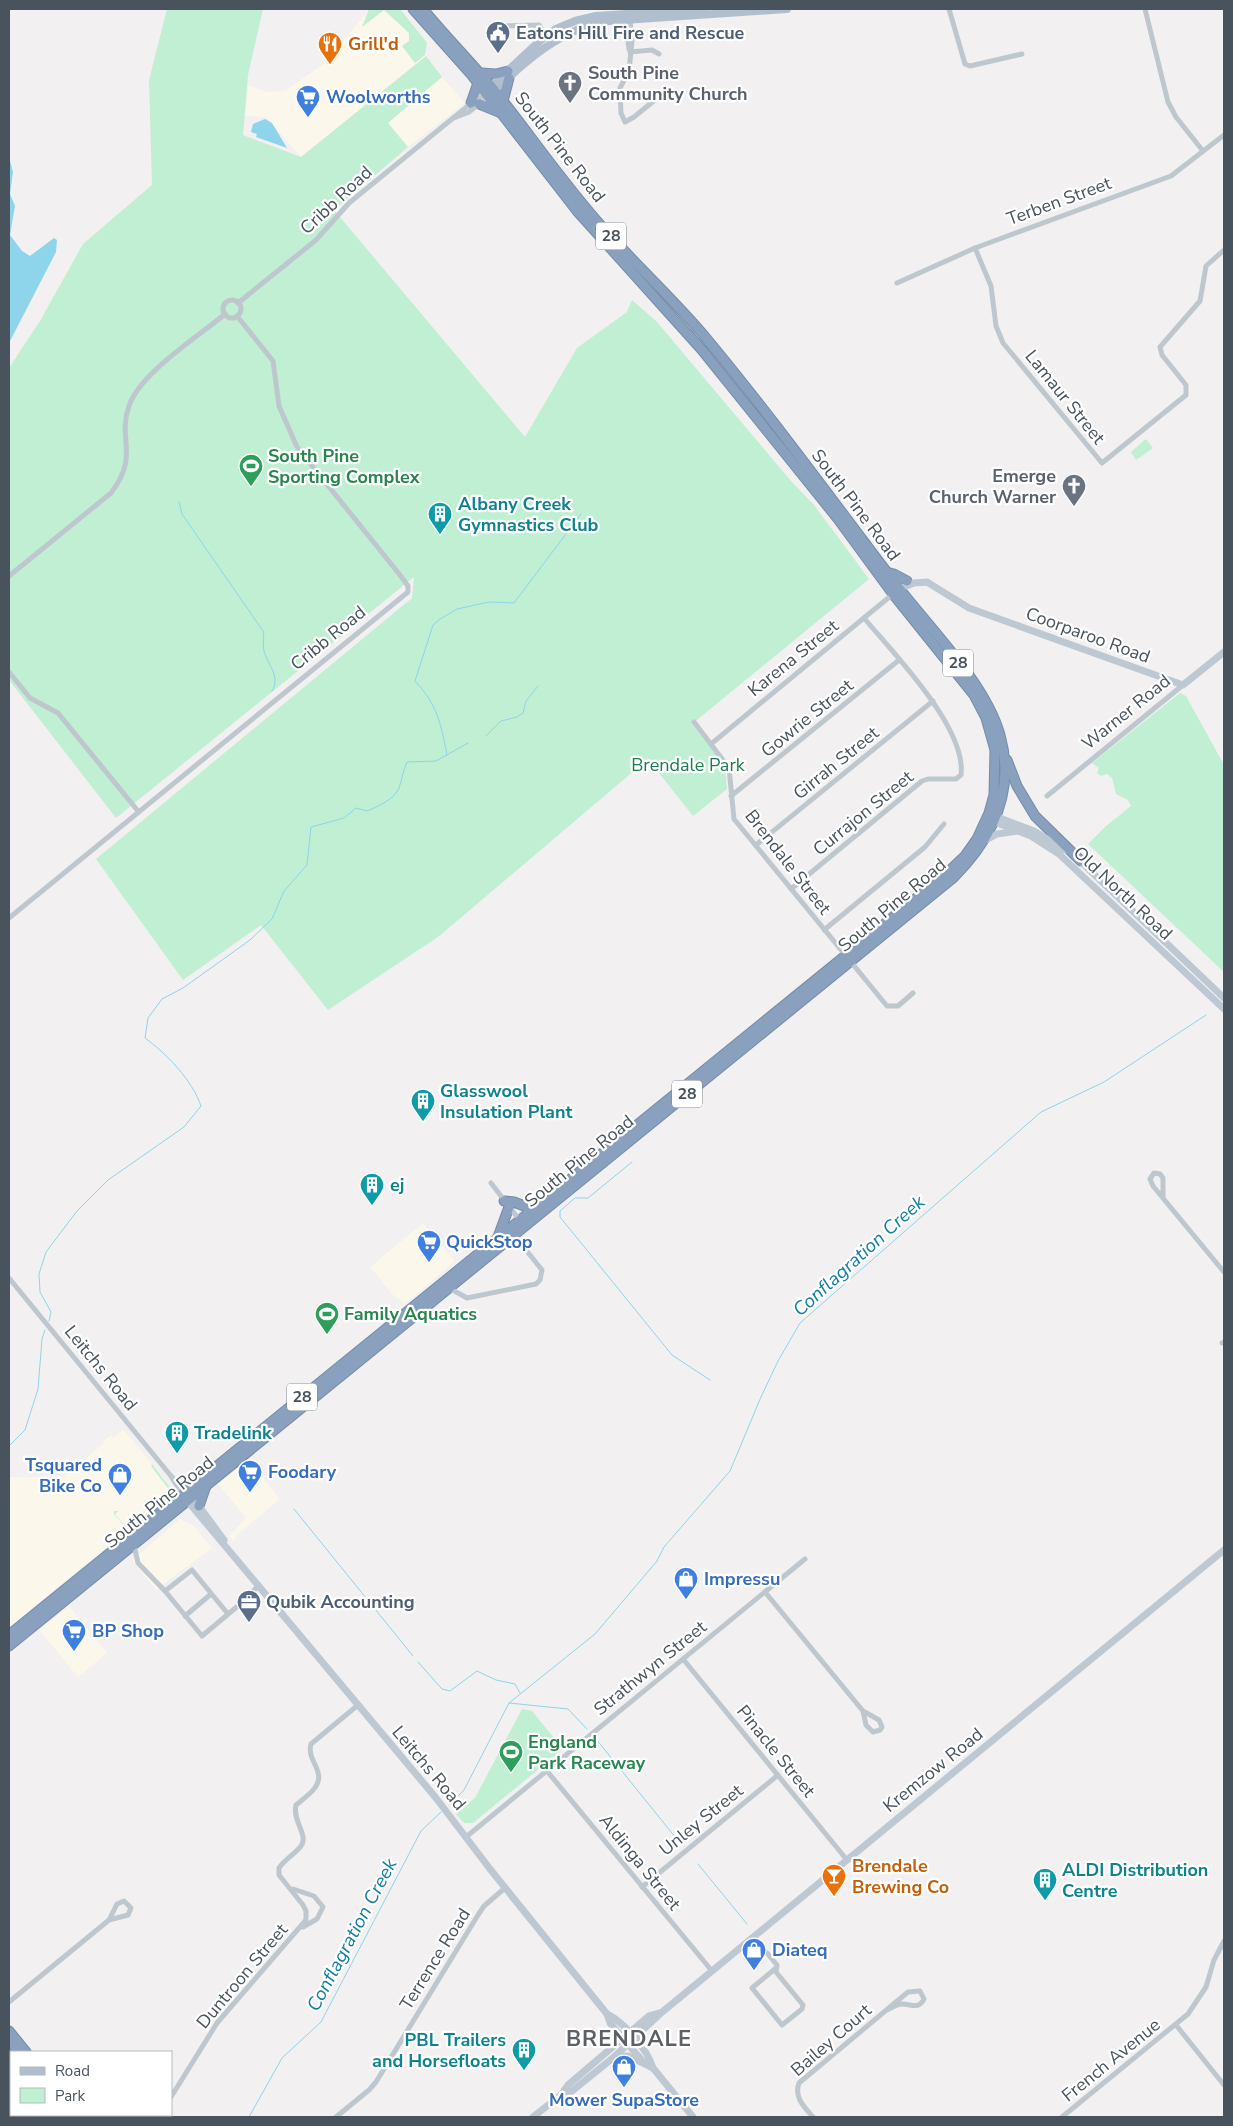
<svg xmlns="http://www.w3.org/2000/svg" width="1233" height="2126" viewBox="0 0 1233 2126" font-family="'Nunito Sans',sans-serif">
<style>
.commercial{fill:#fcf7eb}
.green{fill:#c0efd3}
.water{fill:#8ed4eb}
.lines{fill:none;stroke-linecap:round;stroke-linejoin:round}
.stream{stroke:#8ed4eb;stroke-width:1}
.highway-casing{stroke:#748ca9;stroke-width:11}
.street{stroke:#bec7ce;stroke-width:5}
.secondary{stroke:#bec8d3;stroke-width:7}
.primary{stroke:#b0bece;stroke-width:8}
.highway{stroke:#89a1be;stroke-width:9}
.labels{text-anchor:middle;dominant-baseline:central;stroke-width:4.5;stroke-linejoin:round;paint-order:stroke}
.shield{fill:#fff;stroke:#7f878e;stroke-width:1}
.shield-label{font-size:16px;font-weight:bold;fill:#48535d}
.service-label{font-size:18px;font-weight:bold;fill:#4e5e75;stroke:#fff;text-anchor:start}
.food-label{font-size:18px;font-weight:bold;fill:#c56008;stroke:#fff;text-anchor:start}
.worship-label{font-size:18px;font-weight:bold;fill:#5b616d;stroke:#fff;text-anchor:start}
.shop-label{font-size:18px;font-weight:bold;fill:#366cbe;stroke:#fff;text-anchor:start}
.street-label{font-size:18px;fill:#48535d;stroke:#fff}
.leisure-label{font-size:18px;font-weight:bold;fill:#27864d;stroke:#fff;text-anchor:start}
.culture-label{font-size:18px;font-weight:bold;fill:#0d838f;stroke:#fff;text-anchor:start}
.park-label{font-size:18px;fill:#197e4f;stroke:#fff}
.water-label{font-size:19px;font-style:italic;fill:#0f7ea2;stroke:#fff}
.district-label{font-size:22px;font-weight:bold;letter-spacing:1px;fill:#5d6065;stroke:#fff}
</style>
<rect width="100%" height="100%" fill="#f2f0f0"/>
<!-- commercial -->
<g class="commercial">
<path d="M370,9H397L424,42L426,56L301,157L266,117L245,116L248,85L266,92L285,91L322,65Z"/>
<path d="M442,77L465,103L408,147L388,123Z"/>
<path d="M423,1223L455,1261L405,1304L393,1295L370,1267Z"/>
<path d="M123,1429L164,1478L171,1493L9,1628V1477H64L104,1443L103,1441L111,1435L113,1438Z"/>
<path d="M248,1460L280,1499L239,1533L233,1541L229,1536L246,1518L218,1484Z"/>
<path d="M180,1519L194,1526L212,1548L156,1590L132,1560Z"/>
<path d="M69,1606L107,1653L78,1677L39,1630Z"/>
</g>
<!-- green -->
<g class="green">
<path d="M167,9H263L248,75L243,135L301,157L426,56L442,77L388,123L408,147L334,210L525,437L577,348L627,312L632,300L657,322L791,481L814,505L869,579L692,724L725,766L727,789L693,816L648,759L438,937L328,1010L261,925L183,980L96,859L412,598L414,577L116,818L9,680V368L40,321L83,244L152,185L149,80Z"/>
<path d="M369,9H400L424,39L427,43L425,55L415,63L402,46L409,41V33L384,10L362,27Z"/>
<path d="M1146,439L1153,448L1136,460L1131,452Z"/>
<path d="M1180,693L1186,696L1224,765V972L1088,844L1105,827L1131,806L1128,800L1116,794L1112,778L1107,774L1101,776L1097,773L1099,768L1092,763Z"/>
<path d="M152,1464L171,1489L172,1492L128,1530L114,1514V1511H118L115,1514L125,1526L129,1523L132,1526L160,1502L158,1499L171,1492L151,1466Z"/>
<path d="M522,1709L532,1711L563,1749L473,1823H464L456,1814L475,1798Z"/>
</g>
<!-- water -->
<g class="water">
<path d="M265,119L272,123L287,148L256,137L257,134L251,132L253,124Z"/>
<path d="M9,157L13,172L10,194L15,206L10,235L22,251L30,256L54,238L57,240L56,252L9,343Z"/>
</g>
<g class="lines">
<!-- stream -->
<g class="stream">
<path d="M179,502L182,514L263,631C265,638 262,644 264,651C268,665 281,677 272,691"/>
<path d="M486,736L501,721L517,717L523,713L526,701L538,686"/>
<path d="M447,755C441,724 437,704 415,681L433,625L440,619L457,609L489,602L514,603L581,514"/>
<path d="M632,1162L588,1198H575L560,1211V1217L672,1355L710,1380"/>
<path d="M49,1321L51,1312L40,1292L39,1274L46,1252L77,1211L108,1180L184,1127L201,1106C192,1080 167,1054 145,1038L148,1018L162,999L183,988L250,940L272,919L284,891L307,865L311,827L344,818L356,808L367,811C377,807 395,799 399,788C402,779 403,771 407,762L436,761L468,743"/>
<path d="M9,1446L25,1430L38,1389L42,1339L45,1330"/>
<path d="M294,1509L413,1656"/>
<path d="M418,1662L442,1689L450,1691L477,1671L496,1680L515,1684L520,1693"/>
<path d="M509,1703L568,1709L587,1729"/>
<path d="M596,1739L680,1843"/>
<path d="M449,1805L464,1790L509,1703L595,1634L657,1561L664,1547L730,1471L761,1397L778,1361L800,1323L1041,1112L1104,1082L1206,1015"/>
<path d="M698,1864L747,1924"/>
<path d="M249,2117L282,2058L321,2022L421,1831L441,1812"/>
</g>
<defs>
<g id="highway">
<path d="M481,73L496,74L508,71"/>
<path d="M503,101L509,78"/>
<path d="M471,103L478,83"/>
<path d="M479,104L501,113"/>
<path d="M886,572L894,574L907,581"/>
<path d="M1007,760L1017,786L1035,816L1081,861"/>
<path d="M504,1201L514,1202L532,1209"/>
<path d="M498,1237L509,1207"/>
<path d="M199,1506L206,1486"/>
<path d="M9,1635L946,874L965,856L977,839L989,813L994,795L995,750L986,718L974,695L893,594L838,519L702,350L577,211L470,73L413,9"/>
<path d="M9,1646L953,878C992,839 1016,792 1000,735C985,681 926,625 892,579C829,496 768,412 701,332C670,296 635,264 604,229C564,185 532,137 495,91C472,63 446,37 423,9"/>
<path d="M9,2031L26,2052"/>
<path d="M9,2041L18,2052"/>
<path d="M68,2115L70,2117"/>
<path d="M78,2115L80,2117"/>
</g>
</defs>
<!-- highway casing -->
<use href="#highway" class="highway-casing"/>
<!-- street -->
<g class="street">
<path d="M949,9L965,64L970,66L1022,54"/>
<path d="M1145,9L1168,102L1176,117L1203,151"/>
<path d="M625,20L629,49"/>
<path d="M630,20L632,41L629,71L620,88L621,113L625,122L634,117L661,95"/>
<path d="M497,26L539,25L552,44"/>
<path d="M630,52L652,50L659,54"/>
<path d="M454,118L469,112L489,96"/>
<path d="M975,248L991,286L996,326L1003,343L1102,463L1186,395V385L1162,355L1160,347L1200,301L1206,266L1224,250"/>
<path d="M897,283L975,248L1171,176L1224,135"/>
<circle cx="232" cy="309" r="9"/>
<path d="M238,303L316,240L349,203L485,92"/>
<path d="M9,576L111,493C140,455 117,440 129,406C140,373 198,337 225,314"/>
<path d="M9,672L30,698L58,713L138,811"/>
<path d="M694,722L729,768L734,819L887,1006H898L913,993"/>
<path d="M711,744L893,594"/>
<path d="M731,796L899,660"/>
<path d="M1047,796L1183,685"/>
<path d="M756,845L933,701"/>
<path d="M791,889L922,781L928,779H956L961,775C967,728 893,653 864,618"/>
<path d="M9,918L408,592V586L400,575L297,447L279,406L273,361L237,316"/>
<path d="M824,930L925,847L944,824"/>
<path d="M491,1183L521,1222"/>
<path d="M1163,1197V1178L1160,1174L1154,1173L1150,1179L1153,1186L1224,1272"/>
<path d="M9,1278L171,1476L182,1494"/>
<path d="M449,1288L467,1298L536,1284L540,1280L542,1270L514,1235"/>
<path d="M1222,1343L1224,1342"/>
<path d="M171,1476L186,1491"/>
<path d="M134,1545L138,1563L165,1591"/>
<path d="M765,1592L863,1711L879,1720L882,1727L880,1730L873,1732L866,1725L863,1711"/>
<path d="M228,1614L192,1570L165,1591L202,1636L245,1600L259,1585"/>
<path d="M185,1616L211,1594"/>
<path d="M683,1659L847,1860"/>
<path d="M547,1771L712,1971"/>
<path d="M466,1837L805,1559"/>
<path d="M642,1887L778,1775"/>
<path d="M293,1889L314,1896L323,1907L317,1919L303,1927"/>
<path d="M755,1945L767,1953L777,1965L776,1972L803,2005L802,2009L782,2025L752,1988L776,1968"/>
<path d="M9,2002L109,1920L117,1904L124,1901L131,1908L128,1915L109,1920"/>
<path d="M1176,2025L1224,2085"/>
<path d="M171,2097L217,2023L306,1920V1911L303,1905L279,1875V1868C285,1859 295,1854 301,1846C309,1835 292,1821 296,1805C302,1800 309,1795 314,1789C328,1772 306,1761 311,1744L358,1705"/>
<path d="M159,2117L161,2115"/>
<path d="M336,2117L369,2090L376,2082L478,1915L484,1906L505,1888"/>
<path d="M813,2117C803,2106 794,2097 799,2083L908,1992L920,1991L924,1999C918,2010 912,2004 902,2004C897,2004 891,2008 887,2010"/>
<path d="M1062,2117L1188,2014L1206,1987L1214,1960L1224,1941"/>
</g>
<!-- secondary -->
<g class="secondary">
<path d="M899,589L914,583L927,582L969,608L1183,685L1224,652"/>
<path d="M992,815L1034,831L1065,850"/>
<path d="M990,820L1031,836L1059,854L1224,1009"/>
<path d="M986,840L997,834L1018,831"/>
<path d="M1078,859L1224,998"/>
<path d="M185,1498L436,1798L490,1869L607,2014L610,2023L645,2064L653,2068L693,2117"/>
<path d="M196,1502L224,1540"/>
<path d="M607,2014C625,2023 647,2049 653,2068"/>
<path d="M615,2057L628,2056L643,2063"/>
<path d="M561,2095L568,2085L649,2016L660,2013"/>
<path d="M533,2117L561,2095L572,2091L614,2057L661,2013L1224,1550"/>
</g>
<!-- primary -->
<g class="primary">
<path d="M487,90L541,40L556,29L575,21L596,16L704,9"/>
<path d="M490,95C523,63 562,27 609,21L787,9"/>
</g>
<!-- highway -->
<use href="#highway" class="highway"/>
</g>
<!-- icons -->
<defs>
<symbol id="civic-pin" viewBox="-11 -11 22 30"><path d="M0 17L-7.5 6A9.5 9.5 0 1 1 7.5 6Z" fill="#5c6f8a" stroke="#fff"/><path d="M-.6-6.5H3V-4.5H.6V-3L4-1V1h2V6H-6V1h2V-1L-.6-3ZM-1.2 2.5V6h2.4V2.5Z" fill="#fff"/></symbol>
<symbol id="restaurant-pin" viewBox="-11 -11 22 30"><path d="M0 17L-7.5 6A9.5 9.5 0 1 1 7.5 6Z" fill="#e8710a" stroke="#fff"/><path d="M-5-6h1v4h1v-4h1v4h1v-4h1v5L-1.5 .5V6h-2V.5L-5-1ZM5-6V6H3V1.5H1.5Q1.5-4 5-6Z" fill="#fff"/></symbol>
<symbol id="church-pin" viewBox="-11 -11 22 30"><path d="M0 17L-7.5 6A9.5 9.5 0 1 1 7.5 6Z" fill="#6b7280" stroke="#fff"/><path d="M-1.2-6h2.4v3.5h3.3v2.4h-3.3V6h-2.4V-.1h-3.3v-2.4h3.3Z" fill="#fff"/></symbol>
<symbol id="supermarket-pin" viewBox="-11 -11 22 30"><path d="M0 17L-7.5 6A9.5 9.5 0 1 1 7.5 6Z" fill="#3f7fe0" stroke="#fff"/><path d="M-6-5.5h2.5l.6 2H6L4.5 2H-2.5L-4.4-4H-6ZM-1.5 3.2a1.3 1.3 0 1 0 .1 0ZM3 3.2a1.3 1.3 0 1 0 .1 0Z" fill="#fff"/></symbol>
<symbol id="stadium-pin" viewBox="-11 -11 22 30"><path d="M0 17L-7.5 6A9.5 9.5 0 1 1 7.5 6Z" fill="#2e9e5b" stroke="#fff"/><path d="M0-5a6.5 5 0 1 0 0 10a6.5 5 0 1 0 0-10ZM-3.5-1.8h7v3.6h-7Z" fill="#fff"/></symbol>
<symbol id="building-pin" viewBox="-11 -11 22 30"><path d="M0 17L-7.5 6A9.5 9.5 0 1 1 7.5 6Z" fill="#0f9aa8" stroke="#fff"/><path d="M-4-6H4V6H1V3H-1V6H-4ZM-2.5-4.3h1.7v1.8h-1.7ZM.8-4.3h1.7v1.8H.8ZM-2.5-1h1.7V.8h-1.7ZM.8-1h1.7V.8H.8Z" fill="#fff"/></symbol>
<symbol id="shop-pin" viewBox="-11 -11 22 30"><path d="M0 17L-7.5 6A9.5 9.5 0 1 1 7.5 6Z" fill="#3f7fe0" stroke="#fff"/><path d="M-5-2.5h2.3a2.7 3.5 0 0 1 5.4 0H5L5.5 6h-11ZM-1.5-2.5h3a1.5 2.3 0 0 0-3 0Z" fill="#fff"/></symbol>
<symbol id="office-pin" viewBox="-11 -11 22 30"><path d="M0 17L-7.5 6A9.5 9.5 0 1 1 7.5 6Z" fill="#5c6f8a" stroke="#fff"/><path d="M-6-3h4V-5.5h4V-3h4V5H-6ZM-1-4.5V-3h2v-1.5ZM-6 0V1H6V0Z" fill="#fff"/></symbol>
<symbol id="bar-pin" viewBox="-11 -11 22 30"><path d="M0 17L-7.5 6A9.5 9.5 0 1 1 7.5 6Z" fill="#e8710a" stroke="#fff"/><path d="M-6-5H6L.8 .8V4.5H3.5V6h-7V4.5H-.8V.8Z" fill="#fff"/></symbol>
</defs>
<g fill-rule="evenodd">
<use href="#civic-pin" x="484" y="19" width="28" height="38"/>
<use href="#restaurant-pin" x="316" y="30" width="28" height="38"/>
<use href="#church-pin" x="556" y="69" width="28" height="38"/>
<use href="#supermarket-pin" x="294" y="83" width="28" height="38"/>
<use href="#stadium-pin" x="237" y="452" width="28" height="38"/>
<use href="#church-pin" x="1060" y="472" width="28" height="38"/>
<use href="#building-pin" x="426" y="500" width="28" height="38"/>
<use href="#building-pin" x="409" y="1087" width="28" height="38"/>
<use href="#building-pin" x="358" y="1171" width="28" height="38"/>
<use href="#supermarket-pin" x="415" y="1228" width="28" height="38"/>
<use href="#stadium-pin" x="313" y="1300" width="28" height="38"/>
<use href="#building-pin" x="163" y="1419" width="28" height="38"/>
<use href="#supermarket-pin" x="236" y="1458" width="28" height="38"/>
<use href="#shop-pin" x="106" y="1461" width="28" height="38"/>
<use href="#shop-pin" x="672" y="1565" width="28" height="38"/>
<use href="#office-pin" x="235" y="1588" width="28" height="38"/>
<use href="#supermarket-pin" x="60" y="1617" width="28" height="38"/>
<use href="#stadium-pin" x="497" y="1738" width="28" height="38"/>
<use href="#bar-pin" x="820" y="1862" width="28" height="38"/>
<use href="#building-pin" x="1031" y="1866" width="28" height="38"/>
<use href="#shop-pin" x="740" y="1936" width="28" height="38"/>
<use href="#building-pin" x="510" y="2036" width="28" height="38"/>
<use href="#shop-pin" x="610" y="2053" width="28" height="38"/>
</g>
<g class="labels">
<!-- shield labels -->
<g class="shield">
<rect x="596" y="222.5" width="30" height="27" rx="4"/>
<rect x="943" y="649.5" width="30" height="27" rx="4"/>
<rect x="672" y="1080.5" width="30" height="27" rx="4"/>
<rect x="287" y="1383.5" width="30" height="27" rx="4"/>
</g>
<g class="shield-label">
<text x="611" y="236">28</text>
<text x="958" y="663">28</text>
<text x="687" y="1094">28</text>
<text x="302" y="1397">28</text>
</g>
<!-- service labels -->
<g class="service-label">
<text x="516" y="33">Eatons Hill Fire and Rescue</text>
<text x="266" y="1602">Qubik Accounting</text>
</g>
<!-- food labels -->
<g class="food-label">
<text x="348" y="44">Grill'd</text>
<text x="852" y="1866">Brendale<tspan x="852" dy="21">Brewing Co</tspan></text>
</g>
<!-- worship labels -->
<g class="worship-label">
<text x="588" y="73">South Pine<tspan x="588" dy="21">Community Church</tspan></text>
<text x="1056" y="476" text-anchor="end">Emerge<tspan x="1056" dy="21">Church Warner</tspan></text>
</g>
<!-- shop labels -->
<g class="shop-label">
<text x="326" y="97">Woolworths</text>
<text x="446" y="1242">QuickStop</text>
<text x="102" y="1465" text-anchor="end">Tsquared<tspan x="102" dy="21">Bike Co</tspan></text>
<text x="268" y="1472">Foodary</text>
<text x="704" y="1579">Impressu</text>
<text x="92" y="1631">BP Shop</text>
<text x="772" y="1950">Diateq</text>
<text x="624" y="2100" text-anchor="middle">Mower SupaStore</text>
</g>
<!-- street labels -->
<g class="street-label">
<text transform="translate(560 147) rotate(52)">South Pine Road</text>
<text transform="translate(336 200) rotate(-43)">Cribb Road</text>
<text transform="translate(1059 201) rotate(-20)">Terben Street</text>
<text transform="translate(1065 397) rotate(51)">Lamaur Street</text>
<text transform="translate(856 505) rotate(53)">South Pine Road</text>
<text transform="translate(1088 635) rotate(20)">Coorparoo Road</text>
<text transform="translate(328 638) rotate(-39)">Cribb Road</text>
<text transform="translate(793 658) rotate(-39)">Karena Street</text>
<text transform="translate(1126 712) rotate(-39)">Warner Road</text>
<text transform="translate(807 718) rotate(-39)">Gowrie Street</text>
<text transform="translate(836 763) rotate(-39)">Girrah Street</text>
<text transform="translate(863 813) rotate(-39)">Currajon Street</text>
<text transform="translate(788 862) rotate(52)">Brendale Street</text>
<text transform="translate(1123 893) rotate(43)">Old North Road</text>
<text transform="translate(892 905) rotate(-40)">South Pine Road</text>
<text transform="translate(579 1161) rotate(-39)">South Pine Road</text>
<text transform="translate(101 1368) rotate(51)">Leitchs Road</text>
<text transform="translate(159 1502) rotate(-39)">South Pine Road</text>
<text transform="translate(650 1668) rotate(-39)">Strathwyn Street</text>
<text transform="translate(776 1751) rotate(51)">Pinacle Street</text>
<text transform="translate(429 1768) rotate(50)">Leitchs Road</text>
<text transform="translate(933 1770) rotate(-39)">Kremzow Road</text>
<text transform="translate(701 1820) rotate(-39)">Unley Street</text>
<text transform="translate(640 1862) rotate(51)">Aldinga Street</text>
<text transform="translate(435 1959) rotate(-58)">Terrence Road</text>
<text transform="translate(242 1976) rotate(-50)">Duntroon Street</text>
<text transform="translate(831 2040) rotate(-41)">Bailey Court</text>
<text transform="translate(1111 2060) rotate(-39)">French Avenue</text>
</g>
<!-- leisure labels -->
<g class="leisure-label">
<text x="268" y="456">South Pine<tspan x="268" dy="21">Sporting Complex</tspan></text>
<text x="344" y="1314">Family Aquatics</text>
<text x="528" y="1742">England<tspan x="528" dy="21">Park Raceway</tspan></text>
</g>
<!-- culture labels -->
<g class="culture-label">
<text x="458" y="504">Albany Creek<tspan x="458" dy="21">Gymnastics Club</tspan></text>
<text x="440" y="1091">Glasswool<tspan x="440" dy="21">Insulation Plant</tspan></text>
<text x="390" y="1185">ej</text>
<text x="194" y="1433">Tradelink</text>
<text x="1062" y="1870">ALDI Distribution<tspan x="1062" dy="21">Centre</tspan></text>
<text x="506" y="2040" text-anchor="end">PBL Trailers<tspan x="506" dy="21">and Horsefloats</tspan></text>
</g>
<!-- park labels -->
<g class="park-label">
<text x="688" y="765">Brendale Park</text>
</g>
<!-- water labels -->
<g class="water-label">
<text transform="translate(859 1256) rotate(-42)">Conflagration Creek</text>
<text transform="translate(352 1935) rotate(-62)">Conflagration Creek</text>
</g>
<!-- district labels -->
<g class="district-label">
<text x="629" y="2039">BRENDALE</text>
</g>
</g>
<!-- border -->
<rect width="1233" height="2126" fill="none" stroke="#48535d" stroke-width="20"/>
<!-- legend -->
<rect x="10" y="2051" width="162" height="65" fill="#ffffff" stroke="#b6babe"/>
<rect x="20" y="2067" width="25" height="8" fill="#b0bece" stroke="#b6babe"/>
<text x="55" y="2076" font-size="15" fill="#48535d">Road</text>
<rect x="20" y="2088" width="25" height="15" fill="#c0efd3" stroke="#b6babe"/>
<text x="55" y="2101" font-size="15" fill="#48535d">Park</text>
</svg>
